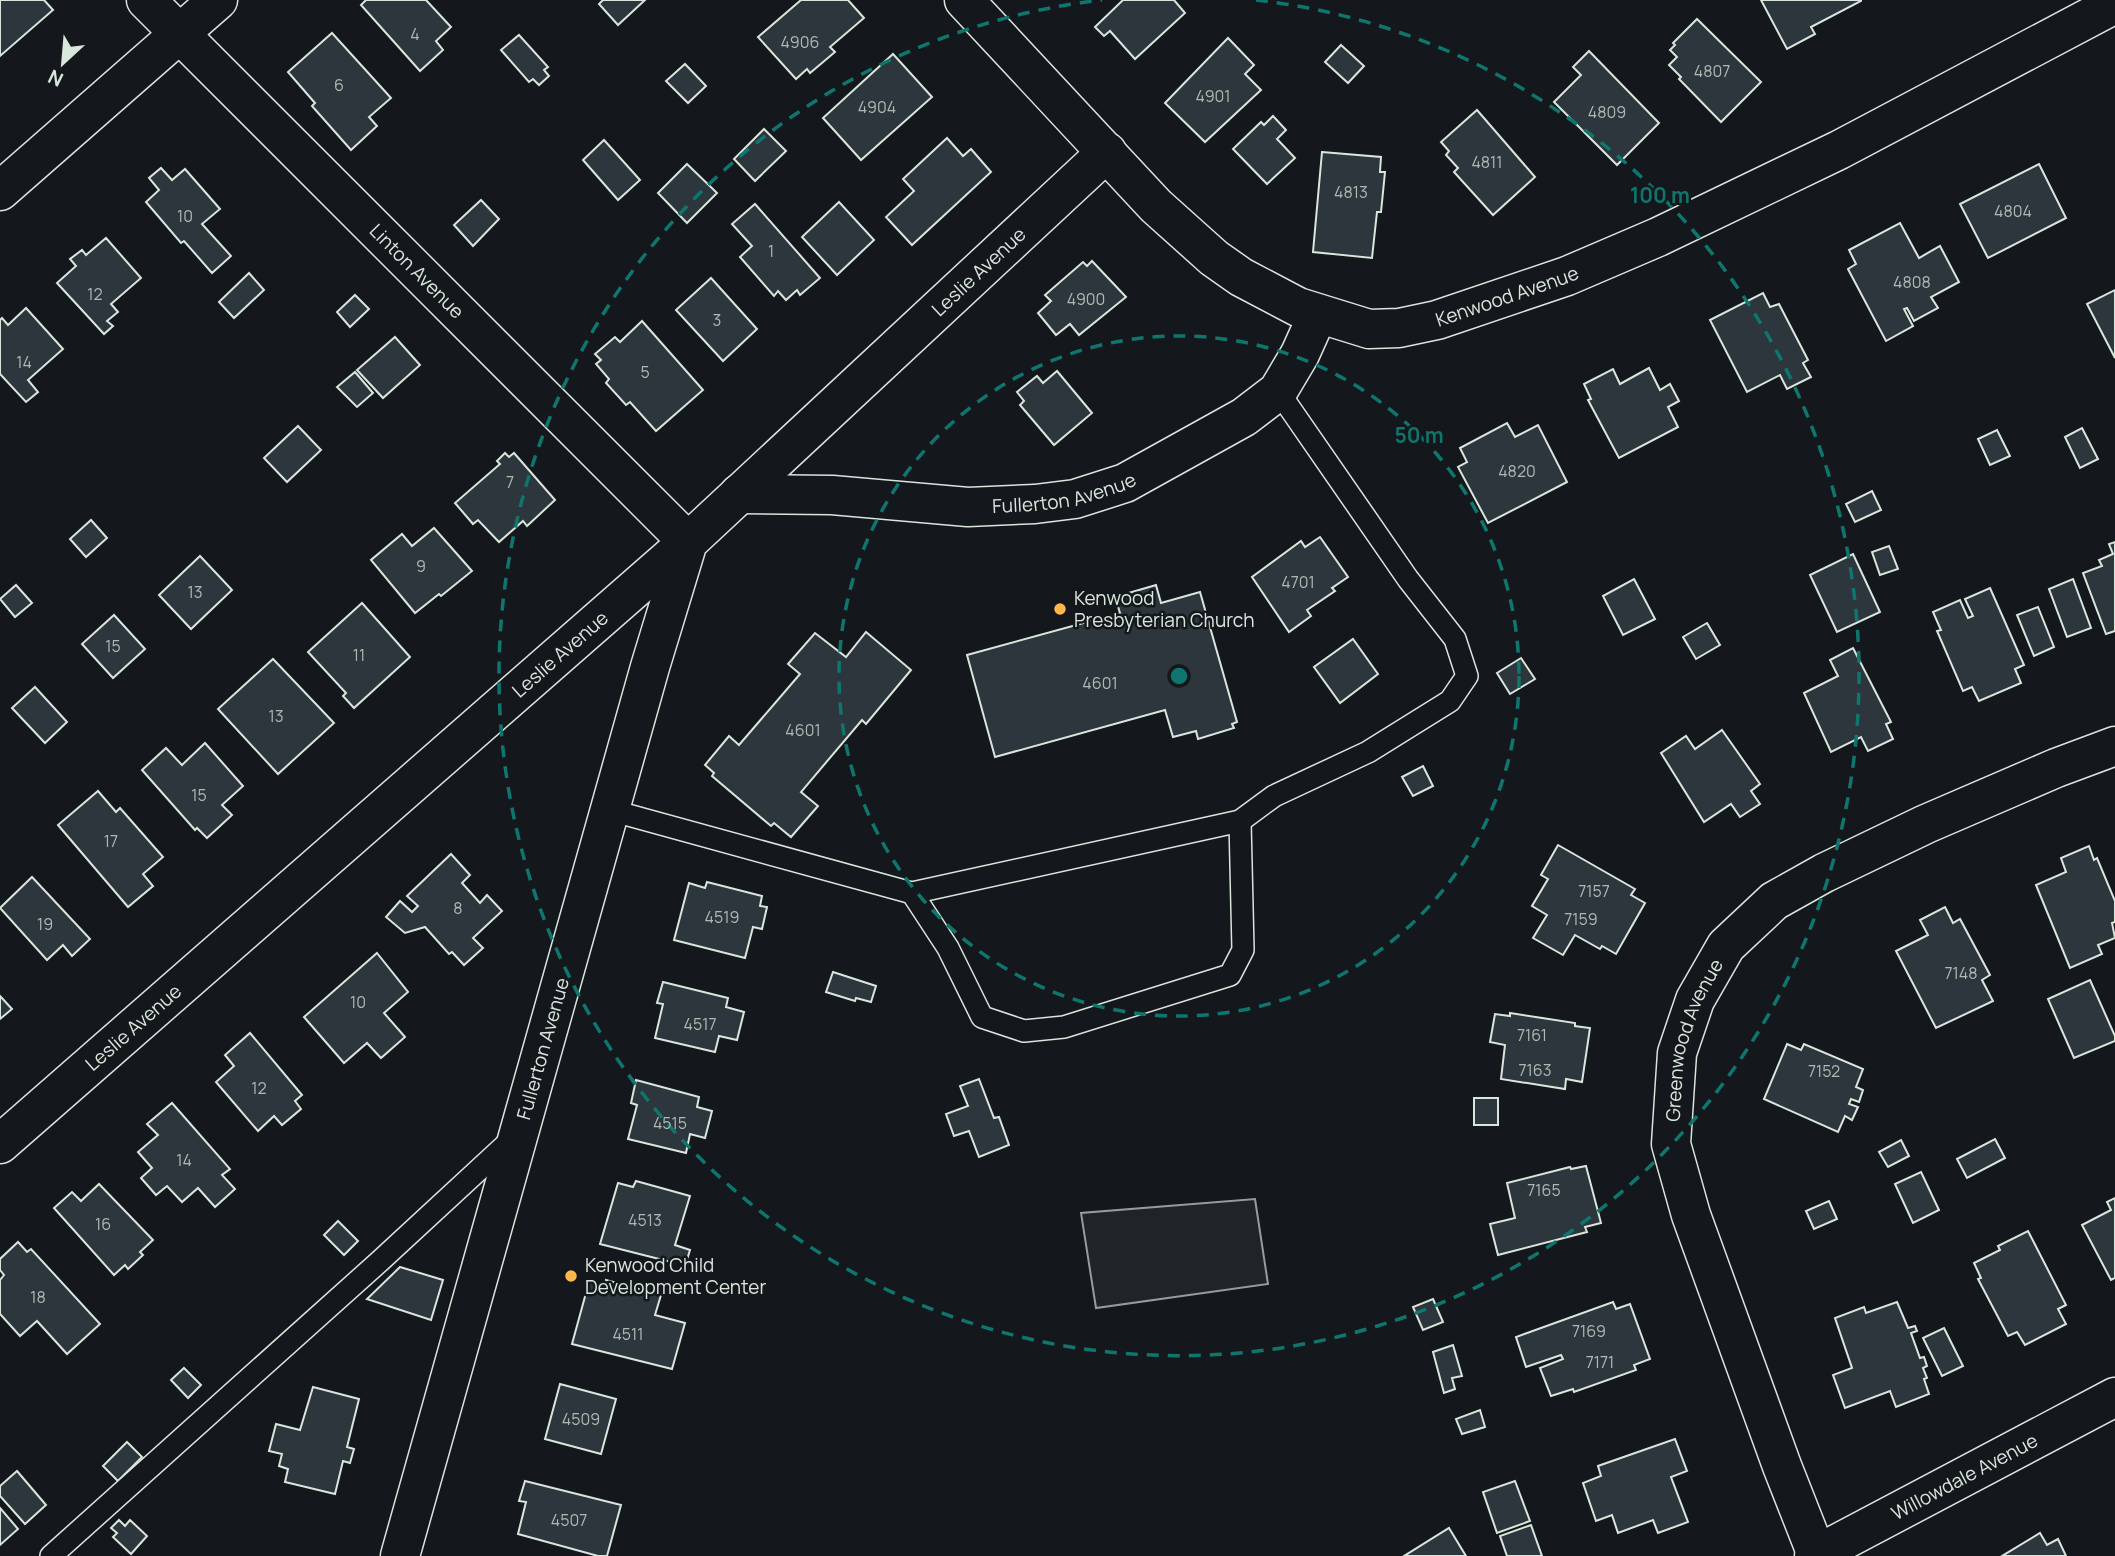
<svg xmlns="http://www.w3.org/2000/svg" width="2115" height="1556" viewBox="0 0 2115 1556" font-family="Manrope,sans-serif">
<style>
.green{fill:#202428;stroke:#939e99;stroke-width:2}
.building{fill:#2c363c;stroke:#d8e6dc;stroke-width:2}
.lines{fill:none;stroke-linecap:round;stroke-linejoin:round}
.lane-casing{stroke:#d8e6dc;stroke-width:24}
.street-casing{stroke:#d8e6dc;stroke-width:41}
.secondary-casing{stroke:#d8e6dc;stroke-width:41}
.lane{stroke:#14181c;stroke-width:21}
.street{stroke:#14181c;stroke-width:38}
.secondary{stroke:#14181c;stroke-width:38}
.ring{fill:none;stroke:#0f766e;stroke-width:3.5;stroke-dasharray:12 9}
.poi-dot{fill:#ffb74d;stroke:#14181c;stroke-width:2.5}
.labels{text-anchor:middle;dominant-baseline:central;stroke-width:5;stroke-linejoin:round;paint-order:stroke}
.number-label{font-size:16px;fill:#adbab4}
.street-label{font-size:19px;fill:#d8e6dc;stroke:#14181c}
.poi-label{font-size:19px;fill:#d8e6dc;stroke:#14181c;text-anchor:start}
.centre{fill:#0f766e;stroke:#14181c;stroke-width:3.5}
.ring-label{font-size:21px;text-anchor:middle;font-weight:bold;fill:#0f766e;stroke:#14181c;stroke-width:5;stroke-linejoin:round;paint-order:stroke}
</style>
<rect width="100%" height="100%" fill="#14181c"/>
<!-- green -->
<path class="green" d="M1255,1199L1268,1284L1096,1308L1081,1213Z"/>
<!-- building -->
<g class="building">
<path d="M0,0H44L53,10L0,56Z"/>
<path d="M366,0H426L451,27L436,41L443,50L420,71L361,5Z"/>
<path d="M603,0H645L618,25L599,4Z"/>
<path d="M801,0H848L864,18L830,47L835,52L810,73L807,69L796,79L758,37Z"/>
<path d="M1123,0H1174L1185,13L1135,59L1110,31L1104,36L1095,27Z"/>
<path d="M1761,0H1861V1L1811,27L1815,34L1787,49Z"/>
<path d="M1697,19L1761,82L1721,122L1679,79L1681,77L1669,65L1677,57L1670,50L1675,45L1673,43Z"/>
<path d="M332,33L391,98L369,117L377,126L351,150L312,106L315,103L288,72Z"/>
<path d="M519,35L548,67L544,70L549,76L539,85L533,79L529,82L501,50Z"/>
<path d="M1228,38L1254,65L1245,74L1261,90L1205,142L1165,103Z"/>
<path d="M1341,45L1364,66L1348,83L1325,62Z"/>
<path d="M1589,51L1659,123L1617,165L1554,102L1581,75L1573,67Z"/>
<path d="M893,54L932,97L861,160L823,118Z"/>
<path d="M685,64L706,86L688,103L666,81Z"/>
<path d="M1477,110L1535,177L1493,215L1454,172L1458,168L1446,155L1449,151L1441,142Z"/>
<path d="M1273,116L1286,130L1277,139L1295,158L1267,184L1233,149L1261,122L1264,125Z"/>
<path d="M764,129L786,151L755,181L734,159Z"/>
<path d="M947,138L963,156L971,149L991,172L912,245L886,217L914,191L903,179Z"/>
<path d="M604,140L640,180L618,200L583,160Z"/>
<path d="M1322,152L1381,157L1380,172H1385L1381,212H1377L1372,258L1313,252Z"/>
<path d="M687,164L717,193L687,223L658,193Z"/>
<path d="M2039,164L2066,218L1988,258L1960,204Z"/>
<path d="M161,168L172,180L185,169L220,209L202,224L231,256L212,273L184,241L181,243L146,202L159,190L149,178Z"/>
<path d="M481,200L499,219L473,246L454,225Z"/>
<path d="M839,202L874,240L837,275L802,237Z"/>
<path d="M755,204L820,278L800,295L797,290L786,300L778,291L774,296L740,257L752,246L732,224Z"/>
<path d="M1900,223L1919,258L1940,246L1959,282L1931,297L1938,308L1914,321L1907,308L1904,309L1913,326L1886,341L1848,269L1856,264L1849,250Z"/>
<path d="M106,238L141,278L111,304L118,312L107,321L113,326L104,334L57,283L76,266L70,259L82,250L86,255Z"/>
<path d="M1092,261L1126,297L1079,335L1070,324L1056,335L1038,313L1051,301L1045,295L1083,262L1087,266Z"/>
<path d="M249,273L264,290L234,318L219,302Z"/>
<path d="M711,278L757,329L723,361L676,310Z"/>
<path d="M2115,290V358L2087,304Z"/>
<path d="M1763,293L1770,307L1779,304L1808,360L1803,363L1811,377L1787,389L1780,375L1747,392L1710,320Z"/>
<path d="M355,295L369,309L350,327L337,312Z"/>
<path d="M26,308L63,349L28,380L38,392L26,402L0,374V320L2,318L8,325Z"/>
<path d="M642,321L703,390L656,431L630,402L626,405L606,383L609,379L596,364L601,360L595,354L615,337L620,342Z"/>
<path d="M395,337L420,365L383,398L357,370Z"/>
<path d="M1649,368L1660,390L1670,384L1679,401L1668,407L1678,427L1619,458L1588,400L1591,399L1584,384L1613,369L1620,384Z"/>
<path d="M1057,371L1092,413L1054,445L1020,405L1024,401L1017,392L1037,376L1043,383Z"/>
<path d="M355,372L373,393L357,407L337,387Z"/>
<path d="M1507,423L1515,437L1538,425L1567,482L1488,523L1458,467L1467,462L1460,448Z"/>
<path d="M298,426L321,450L287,482L264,458Z"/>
<path d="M2082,428L2098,459L2080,468L2065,437Z"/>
<path d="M1997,430L2010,456L1990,465L1978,439Z"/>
<path d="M505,453L509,457L514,453L555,500L527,526L523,521L499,542L478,520L473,524L455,503L500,464L497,461Z"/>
<path d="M1872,491L1881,510L1855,522L1846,504Z"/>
<path d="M91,520L107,538L86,557L70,539Z"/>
<path d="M434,528L472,571L441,596L439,594L415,613L371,560L402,534L412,546Z"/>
<path d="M1320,537L1348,577L1332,588L1335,591L1307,610L1311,616L1289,632L1252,577L1301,541L1305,547Z"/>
<path d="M2115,542V631L2106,634L2083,573L2102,566L2099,560L2113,554L2109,544Z"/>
<path d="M1889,546L1898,569L1880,575L1872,552Z"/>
<path d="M1853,554L1880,612L1837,632L1810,575Z"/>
<path d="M200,556L232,590L191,629L159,595Z"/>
<path d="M1634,579L1655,619L1623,635L1603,596Z"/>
<path d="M2073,579L2091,628L2067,637L2049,589Z"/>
<path d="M16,585L32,603L15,617L0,599Z"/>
<path d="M1156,585L1161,603L1200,592L1237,722L1232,724L1234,728L1198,739L1196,731L1173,737L1165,710L995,757L967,655L1120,613L1115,597Z"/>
<path d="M1990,588L2024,665L2015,669L2021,683L1979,701L1972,687L1963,691L1937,631L1941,630L1933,612L1960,600L1968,618L1973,616L1965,599Z"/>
<path d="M362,603L410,657L354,708L343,696L346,693L308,652Z"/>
<path d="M2038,607L2054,647L2034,656L2017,615Z"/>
<path d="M114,615L145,649L113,678L82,644Z"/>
<path d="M1707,623L1720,645L1696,659L1683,637Z"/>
<path d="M866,632L911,670L866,724L862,720L801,792L818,806L791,837L774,823L771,826L712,776L714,773L705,765L729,736L739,745L800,674L788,664L815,633L846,657Z"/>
<path d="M1353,639L1378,674L1340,703L1314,667Z"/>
<path d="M1853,648L1891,722L1886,724L1893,739L1868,751L1861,737L1831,752L1804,693L1838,676L1830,660Z"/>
<path d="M1521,658L1535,679L1510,694L1497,673Z"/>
<path d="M273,659L334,723L278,774L218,709Z"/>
<path d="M35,687L67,722L45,743L12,708Z"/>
<path d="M1722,730L1760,784L1751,791L1760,804L1740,817L1731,804L1704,822L1661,753L1686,736L1695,749Z"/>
<path d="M205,743L243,786L222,805L232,815L207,838L197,828L195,830L142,770L166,748L182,765Z"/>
<path d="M1423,766L1433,786L1413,796L1402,777Z"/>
<path d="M98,791L116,812L120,808L163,857L143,874L153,886L128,907L58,825Z"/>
<path d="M1558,845L1635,889L1631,895L1645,903L1616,954L1602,946L1600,949L1575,935L1563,955L1533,938L1547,915L1532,906L1548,879L1541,875Z"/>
<path d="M2089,846L2094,860L2097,858L2115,901V922L2112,923L2115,938L2098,945L2102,954L2070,968L2036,885L2066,872L2061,858Z"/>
<path d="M451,854L470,875L462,883L480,903L487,895L502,911L473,938L483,948L464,965L452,952L449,954L425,927L405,933L386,917L400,901L412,912L418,906L407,896Z"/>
<path d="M32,877L90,939L72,956L63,945L47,960L0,908Z"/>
<path d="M707,882L762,896L760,906L767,907L762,929L753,927L745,958L674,940L689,883L705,888Z"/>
<path d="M1945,907L1953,923L1960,919L1990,975L1982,980L1993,1001L1936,1028L1896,951L1928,935L1920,920Z"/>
<path d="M377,953L408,992L384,1013L405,1037L381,1058L367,1043L344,1063L304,1017Z"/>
<path d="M833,972L876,986L871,1002L856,998L855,1001L826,992Z"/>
<path d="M2090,980L2115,1036V1041L2074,1058L2048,999Z"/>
<path d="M663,982L728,998L726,1007L744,1012L737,1040L719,1036L715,1052L655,1038L663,1004L657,1003Z"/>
<path d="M0,996L12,1009L0,1019Z"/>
<path d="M1510,1013L1575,1023V1026L1590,1028L1582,1082L1566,1079L1565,1089L1501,1079L1505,1045L1490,1042L1495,1014L1510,1016Z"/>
<path d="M250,1033L302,1095L295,1101L301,1109L282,1125L274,1116L258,1131L216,1082L234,1066L225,1055Z"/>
<path d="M1787,1044L1801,1050L1804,1044L1863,1069L1856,1087L1863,1090L1859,1102L1851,1099L1849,1104L1858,1107L1852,1120L1845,1116L1838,1132L1764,1099Z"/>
<path d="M979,1079L994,1118L999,1117L1009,1145L979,1157L969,1131L954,1136L946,1114L968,1106L960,1086Z"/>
<path d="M636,1080L699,1097L697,1107L712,1111L705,1138L690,1134L686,1153L628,1139L637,1105L631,1103Z"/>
<rect x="1474" y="1098" width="24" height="27"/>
<path d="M172,1103L230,1169L222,1175L235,1189L215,1207L198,1188L182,1202L167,1186L156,1195L141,1178L152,1168L138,1152L158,1135L147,1124Z"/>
<path d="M1995,1139L2005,1158L1967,1178L1957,1159Z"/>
<path d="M1901,1140L1909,1156L1888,1167L1879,1152Z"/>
<path d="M1586,1166L1601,1223L1585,1227L1587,1232L1498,1255L1490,1224L1515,1218L1507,1183L1570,1167L1571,1169Z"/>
<path d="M1921,1172L1939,1210L1913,1223L1895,1184Z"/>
<path d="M636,1181L690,1196L675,1245L690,1250L686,1263L672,1258L671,1262L600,1244L618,1183L633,1187Z"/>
<path d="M99,1184L153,1240L140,1252L143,1255L128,1269L125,1265L114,1275L54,1208L72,1192L81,1201Z"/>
<path d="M2115,1198V1278L2111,1280L2082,1225L2111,1210L2107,1202Z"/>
<path d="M1829,1201L1837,1219L1814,1229L1806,1211Z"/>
<path d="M338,1221L358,1241L344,1255L324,1235Z"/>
<path d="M2028,1231L2066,1305L2058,1309L2066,1324L2025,1345L2017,1332L2008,1336L1978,1279L1981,1278L1974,1263L2000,1250L1998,1246Z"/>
<path d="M18,1242L27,1252L31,1249L100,1324L67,1354L37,1321L20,1336L0,1314V1280L4,1275L0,1270V1259Z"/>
<path d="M400,1267L443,1280L431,1320L367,1299Z"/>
<path d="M606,1280L661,1295L655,1315L685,1323L672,1369L572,1344L589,1282L605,1286Z"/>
<path d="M1433,1299L1443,1322L1423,1330L1413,1307Z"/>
<path d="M1613,1302L1616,1309L1630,1304L1650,1359L1634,1365L1636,1370L1574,1392L1573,1389L1551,1396L1540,1368L1563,1359L1561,1355L1526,1367L1516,1337Z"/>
<path d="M1897,1302L1908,1328L1915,1326L1917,1331L1911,1333L1920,1358L1924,1357L1927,1366L1923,1368L1927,1378L1924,1379L1929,1394L1896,1407L1890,1391L1845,1408L1833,1375L1852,1368L1835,1318L1864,1307L1866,1313Z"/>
<path d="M1944,1328L1963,1366L1942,1376L1923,1338Z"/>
<path d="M1453,1345L1462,1376L1452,1378L1455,1389L1444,1393L1433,1352Z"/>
<path d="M184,1368L201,1385L188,1398L171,1380Z"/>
<path d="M560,1384L616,1399L601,1454L545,1439Z"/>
<path d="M313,1387L359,1399L347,1447L354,1449L350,1463L343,1461L335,1494L285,1482L288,1469L279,1466L282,1454L269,1451L276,1424L300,1430Z"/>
<path d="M1480,1410L1485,1427L1462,1434L1456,1419Z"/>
<path d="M1675,1439L1687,1471L1671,1477L1688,1522L1658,1533L1653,1520L1618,1533L1612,1515L1596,1521L1583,1483L1601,1476L1598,1466Z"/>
<path d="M127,1442L142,1457L118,1481L103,1466Z"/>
<path d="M17,1471L46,1505L25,1524L0,1496V1486Z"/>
<path d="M525,1481L621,1505L607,1556H598L518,1534L526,1502L519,1501Z"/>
<path d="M1515,1481L1530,1521L1497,1533L1483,1492Z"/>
<path d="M0,1508L18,1529L0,1545Z"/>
<path d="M119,1520L125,1526L130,1520L147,1536L131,1554L113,1537L117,1533L111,1528Z"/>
<path d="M1531,1525L1542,1556H1507L1500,1536Z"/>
<path d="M1449,1528L1466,1556H1404Z"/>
<path d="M2040,1533L2047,1545L2058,1539L2066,1556H2002Z"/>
</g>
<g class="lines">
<defs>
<g id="lane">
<path d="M610,810L912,893L1240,821L1274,796L1368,752L1450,701L1467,676L1455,639L1408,579L1278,391"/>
<path d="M912,893L948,948L982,1017L1024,1031L1064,1027L1230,975L1243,950L1240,821"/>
<path d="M51,1556L380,1261L512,1139"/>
</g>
<g id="street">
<path d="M0,191L218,0"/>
<path id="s1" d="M0,1144L688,542L146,0"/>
<path id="s2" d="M1817,1555L1782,1466L1691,1215L1671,1144L1677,1053L1695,1000L1726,946L1774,901L1824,873L1926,824L2056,768L2115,746"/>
<path id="s3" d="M1814,1556L2115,1397"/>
</g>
<g id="secondary">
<path id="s4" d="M964,0L1156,206L1214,258L1241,277L1298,307L1369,329L1399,328L1437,320L1567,276L1658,237L1839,150L2115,4"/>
<path id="s5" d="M739,494L832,495L968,507L1035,504L1075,499L1125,483L1244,417L1278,391L1300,354L1318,314"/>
<path id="s6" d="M400,1556L650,667L688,542L1107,152"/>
</g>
</defs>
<!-- lane casing -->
<use href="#lane" class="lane-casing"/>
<!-- street casing -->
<use href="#street" class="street-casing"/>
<!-- secondary casing -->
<use href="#secondary" class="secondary-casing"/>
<!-- lane -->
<use href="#lane" class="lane"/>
<!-- street -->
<use href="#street" class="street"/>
<!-- secondary -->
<use href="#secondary" class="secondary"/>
</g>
<!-- distance rings -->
<g class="ring">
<circle cx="1179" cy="676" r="340"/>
<path d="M1256 0A680 680 0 1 1 1102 0"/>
</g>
<!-- markers -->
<g class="poi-dot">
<circle cx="1060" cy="609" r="7"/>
<circle cx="571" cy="1276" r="7"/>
</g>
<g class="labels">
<!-- number labels -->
<g class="number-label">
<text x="415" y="34">4</text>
<text x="800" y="42">4906</text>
<text x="1712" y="71">4807</text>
<text x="339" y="85">6</text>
<text x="1213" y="96">4901</text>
<text x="877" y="107">4904</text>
<text x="1607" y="112">4809</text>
<text x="1487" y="162">4811</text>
<text x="1351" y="192">4813</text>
<text x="2013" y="211">4804</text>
<text x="185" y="216">10</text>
<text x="771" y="251">1</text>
<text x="1912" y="282">4808</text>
<text x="95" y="294">12</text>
<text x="1086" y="299">4900</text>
<text x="717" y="320">3</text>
<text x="24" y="362">14</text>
<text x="645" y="372">5</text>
<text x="1517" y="471">4820</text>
<text x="510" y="482">7</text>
<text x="421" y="566">9</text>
<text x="1298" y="582">4701</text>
<text x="195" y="592">13</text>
<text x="113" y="646">15</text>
<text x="359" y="655">11</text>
<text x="1100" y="683">4601</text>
<text x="276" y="716">13</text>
<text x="803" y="730">4601</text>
<text x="199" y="795">15</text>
<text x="111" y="841">17</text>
<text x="1594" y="891">7157</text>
<text x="458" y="908">8</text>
<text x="722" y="917">4519</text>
<text x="1581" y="919">7159</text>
<text x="45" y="924">19</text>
<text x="1961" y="973">7148</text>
<text x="358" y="1002">10</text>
<text x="700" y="1024">4517</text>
<text x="1532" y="1035">7161</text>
<text x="1535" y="1070">7163</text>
<text x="1824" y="1071">7152</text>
<text x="259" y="1088">12</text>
<text x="670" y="1123">4515</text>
<text x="184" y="1160">14</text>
<text x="1544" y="1190">7165</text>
<text x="645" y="1220">4513</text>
<text x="103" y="1224">16</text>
<text x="38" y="1297">18</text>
<text x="1589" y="1331">7169</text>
<text x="628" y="1334">4511</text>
<text x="1600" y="1362">7171</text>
<text x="581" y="1419">4509</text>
<text x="569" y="1520">4507</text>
</g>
<!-- street labels -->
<g class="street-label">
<text transform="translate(417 271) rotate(45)">Linton Avenue</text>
<text stroke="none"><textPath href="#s6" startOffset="1451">Leslie Avenue</textPath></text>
<text stroke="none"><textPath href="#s4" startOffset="674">Kenwood Avenue</textPath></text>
<text stroke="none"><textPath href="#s5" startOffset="327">Fullerton Avenue</textPath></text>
<text stroke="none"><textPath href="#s1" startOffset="744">Leslie Avenue</textPath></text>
<text stroke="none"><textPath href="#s1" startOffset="177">Leslie Avenue</textPath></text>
<text stroke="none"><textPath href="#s2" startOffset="544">Greenwood Avenue</textPath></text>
<text stroke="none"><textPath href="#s6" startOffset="527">Fullerton Avenue</textPath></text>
<text stroke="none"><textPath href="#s3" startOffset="170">Willowdale Avenue</textPath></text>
</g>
<!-- poi labels -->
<g class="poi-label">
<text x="1074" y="598">Kenwood<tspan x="1074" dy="22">Presbyterian Church</tspan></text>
<text x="585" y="1265">Kenwood Child<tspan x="585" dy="22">Development Center</tspan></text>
</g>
</g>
<circle cx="1179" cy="676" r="10" class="centre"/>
<g class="ring-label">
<text x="1660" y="203">100 m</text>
<text x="1419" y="443">50 m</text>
</g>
<!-- north arrow -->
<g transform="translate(63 63) rotate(206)" stroke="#14181c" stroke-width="5" paint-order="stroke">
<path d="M0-5L12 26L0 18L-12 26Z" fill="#d8e6dc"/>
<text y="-10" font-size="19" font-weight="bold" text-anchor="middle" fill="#d8e6dc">N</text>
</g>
</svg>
